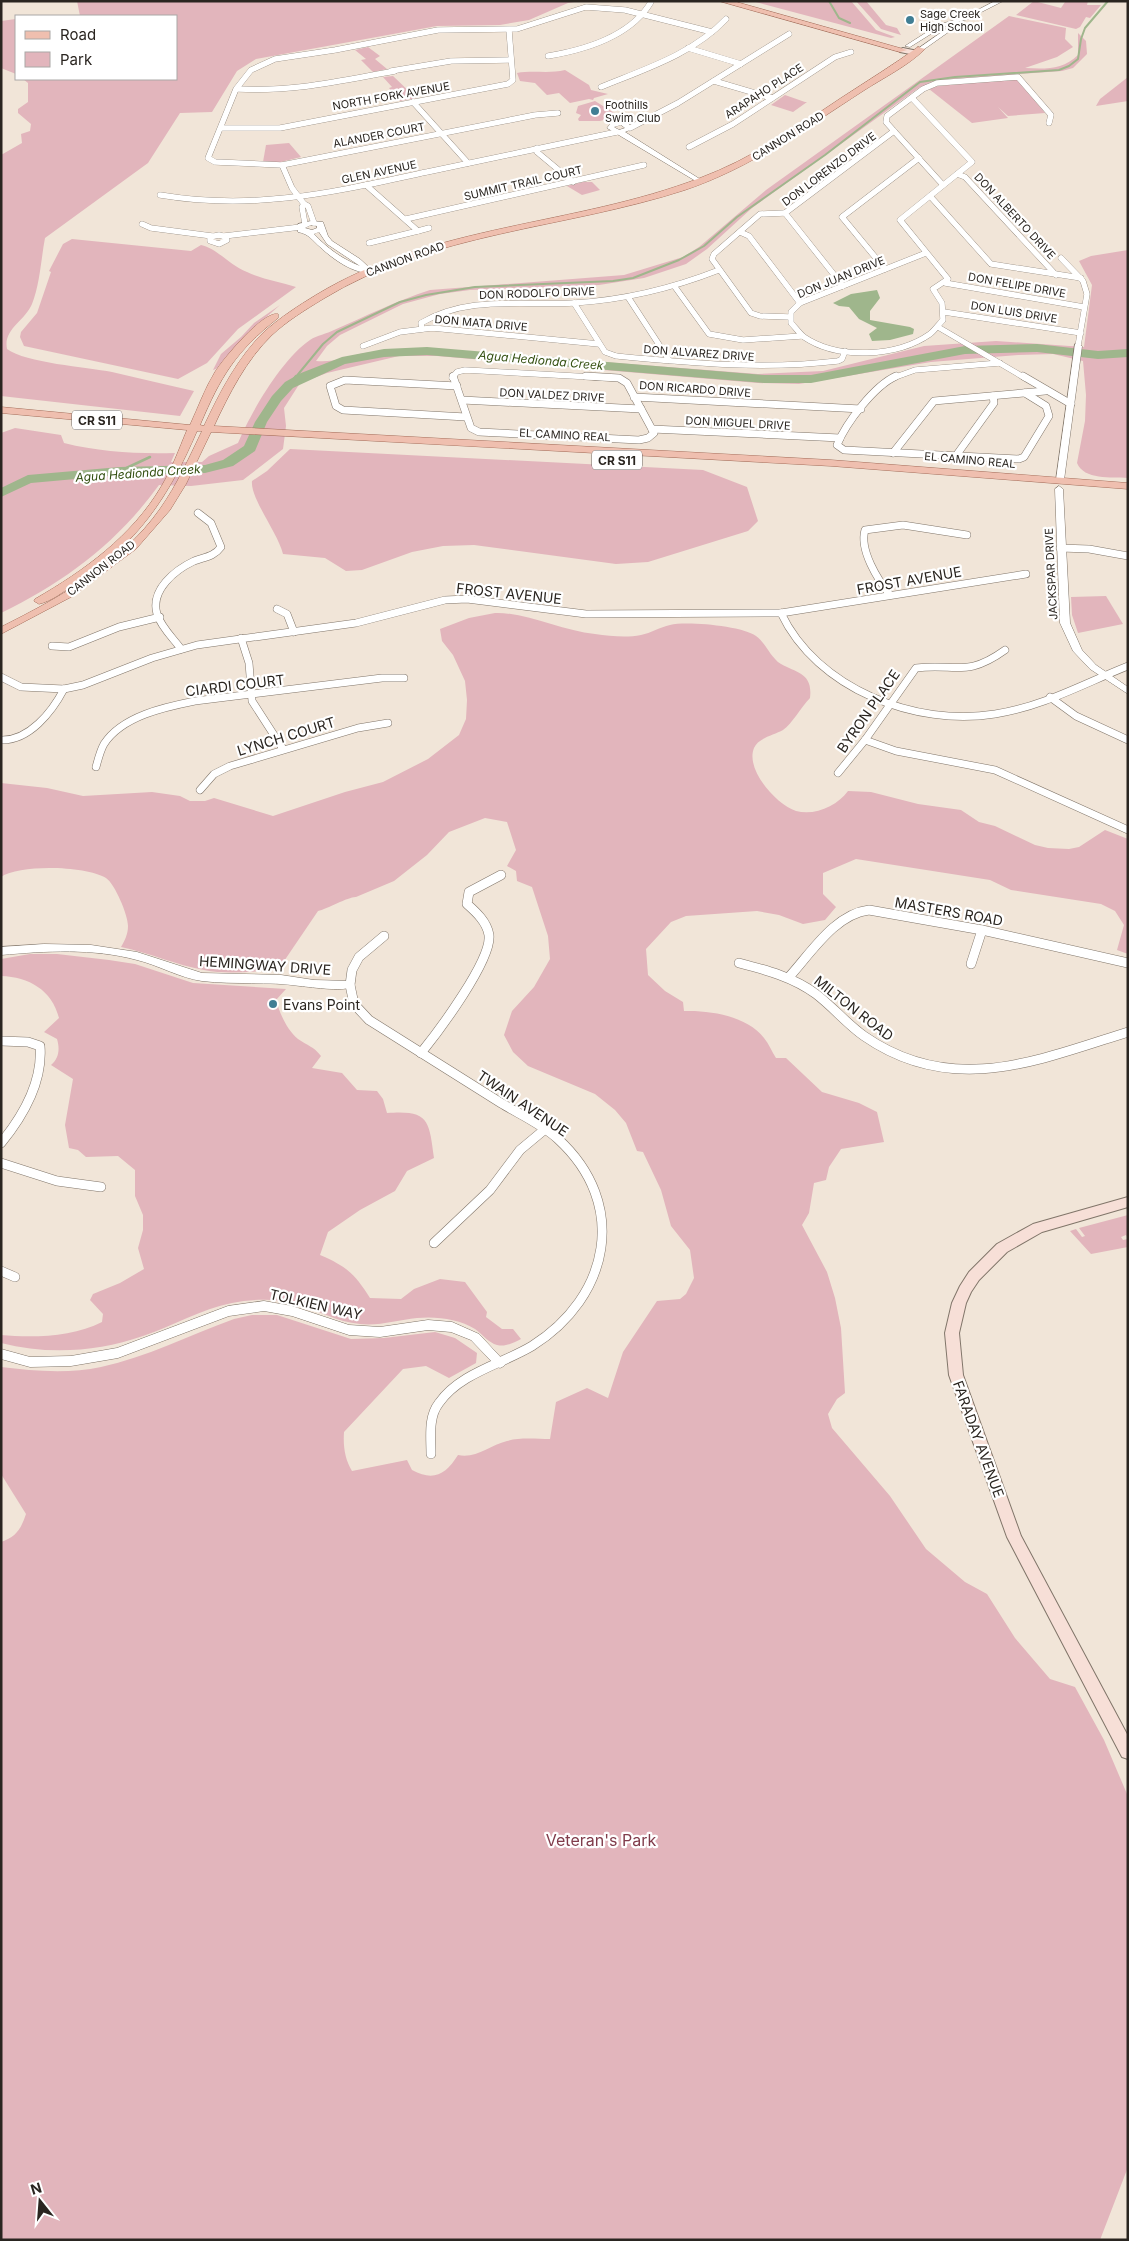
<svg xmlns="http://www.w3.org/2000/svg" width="1129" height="2241" viewBox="0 0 1129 2241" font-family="Inter,sans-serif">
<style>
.green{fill:#e2b5bc}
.water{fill:#9fb68c}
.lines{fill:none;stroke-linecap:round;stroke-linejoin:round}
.stream-far1{stroke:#9fb68c;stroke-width:2}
.stream{stroke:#9fb68c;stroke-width:2.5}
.river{fill:#9fb68c;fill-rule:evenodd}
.minor-far2-casing{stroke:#807569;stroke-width:6}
.minor-far1-casing{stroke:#807569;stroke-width:8}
.minor-casing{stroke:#807569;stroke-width:10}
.tertiary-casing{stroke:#807569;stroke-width:1}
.secondary-casing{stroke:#807569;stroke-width:2}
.primary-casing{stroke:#a46d5a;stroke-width:1}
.minor-far2{stroke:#fff;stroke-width:5.5}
.minor-far1{stroke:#fff;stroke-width:7}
.minor{stroke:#fff;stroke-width:9}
.tertiary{fill:#fff;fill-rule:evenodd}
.secondary{fill:#f7dfd7;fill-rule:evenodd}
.primary{fill:#efbfaf;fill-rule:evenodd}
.poi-dot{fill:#407e94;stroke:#fff;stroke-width:2}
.labels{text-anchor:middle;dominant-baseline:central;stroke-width:4.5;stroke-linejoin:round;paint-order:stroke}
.far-poi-label{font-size:11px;fill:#2a2520;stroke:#fff;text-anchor:start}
.far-street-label{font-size:11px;fill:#2a2520;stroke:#fff}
.far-water-label{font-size:12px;font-style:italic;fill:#334f10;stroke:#fff}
.shield{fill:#fff;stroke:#6a6663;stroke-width:1}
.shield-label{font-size:12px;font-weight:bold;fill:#2a2520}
.street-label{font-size:14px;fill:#2a2520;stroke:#fff}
.poi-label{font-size:14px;fill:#2a2520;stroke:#fff;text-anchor:start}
.near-park-label{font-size:16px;fill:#803c4b;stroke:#fff}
</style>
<rect width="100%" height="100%" fill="#f1e5d8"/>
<!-- green -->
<g class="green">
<path d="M77,1H581L568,3L529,20L500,25L437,26L256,59L237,71L212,112L180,113L148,163L45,238C41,259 40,284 32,304C25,321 3,329 7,349C26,363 86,367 112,372C139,378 166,385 194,391L180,416L1,396V155L22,143L21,134L30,131L31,124L18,113V109L28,102V83L23,79H176V16H80Z"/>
<path d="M752,1H851L876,30L895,37L891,38Z"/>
<path d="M856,1H866L886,25L897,28L901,35L881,29Z"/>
<path d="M1034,1L1061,8L1065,2L1088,1L1087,5H1101L1090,18L1086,17L1080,27L1076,29L1016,15Z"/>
<path d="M1009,16L1066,28L1065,39L1073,47L1057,57L1025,68C1045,69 1063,70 1078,55V33L1086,41L1087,54L1073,68L1062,71L950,79L920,87L752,208L707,249L686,264L644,278L599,285L470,290L440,294L403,304L340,335L327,346L316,361C333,363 348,356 365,353C385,350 404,349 423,348L758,374L823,371L924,346L996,341L1084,347L1092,285L1079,261L1091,256L1128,250V478C1111,477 1084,480 1077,463L1085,421L1086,395L1083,361L1053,354L1018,355L931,362L799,384L758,383L437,356H399L327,373L300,383L284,408L286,426L283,449L243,480L191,486L159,485C117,543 65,582 1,613V433L15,428L61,435L64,443C100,452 137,454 175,453L171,462H202L209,456L238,443C251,412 282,359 310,340C317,335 327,334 334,330C366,316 396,301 430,290L624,275L683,257L699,247L766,190Z"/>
<path d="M16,19V74L1,68V21Z"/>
<path d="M368,47L380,56L375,59L387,69L373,72L361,60L366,59L355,50Z"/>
<path d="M565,70L589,85L591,90L608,94L594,98L593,100L589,99L570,103L559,93L547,95L535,83L520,81L517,73C533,70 549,74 565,70Z"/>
<path d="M393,76L416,98L400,101L389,88L392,87L383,77Z"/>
<path d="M1128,77V101L1096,106L1100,99Z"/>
<path d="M1013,79L1018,80L1045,113L1008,116L998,107L1008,118L972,123L929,89L938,86Z"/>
<path d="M785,95L805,102H807L793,112L771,105Z"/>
<path d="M595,101L619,116L600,121H579L578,119L581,115L576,113L578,106Z"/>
<path d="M289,143L301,157L281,162H263L266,145Z"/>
<path d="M583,182H592L600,190L582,195L567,186Z"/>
<path d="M72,239L191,251L201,245C218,249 229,265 247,272C262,279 280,282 296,287L238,329L207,363L178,379L24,346L20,337L21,332L37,313L51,272L49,271L63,244Z"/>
<path d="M280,305L246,335L216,369L213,370L221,354L241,337L254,323Z"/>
<path d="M290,449L703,470L747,487L758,521L748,531L648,562L616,564L474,545L443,546L412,552L362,570L346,571L325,558L283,554C278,533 250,498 252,481L267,471Z"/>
<path d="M1106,596L1123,624L1078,633L1072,615L1071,597Z"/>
<path d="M495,613C526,612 562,631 595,634C610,636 626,638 641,635C651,633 660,627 670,625C687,621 742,626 756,636C766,643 770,657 781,664C797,673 813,673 810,698C801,707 792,724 783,730C774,735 758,738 754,748C745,770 777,805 796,811C815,816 837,806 848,791L871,792L918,804L961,810L979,822L995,826L1035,845L1048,848L1069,849L1079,847L1105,830L1128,839V954L1117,950L1124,925L1115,911L1101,904L1011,890L990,880L856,859L823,873V894L836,907L825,920L803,924L779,915L757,911L686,916L671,922L646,949L648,975L665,991L683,1002L684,1011C710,1010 747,1016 764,1038C769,1044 772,1052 776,1058H786L822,1092L859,1103L877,1112L884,1142L841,1149L829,1167L826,1180L814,1183L809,1213L802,1225L827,1272L835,1298L841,1328L845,1393L837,1399L828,1414L832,1428L890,1496L926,1549L965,1582L987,1594L1015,1638L1050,1679L1075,1687L1104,1740L1127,1794L1128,2167L1100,2240H1V1542C16,1537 21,1529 26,1514L1,1474V1367C33,1371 69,1374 101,1367C147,1357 190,1335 234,1319L252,1315H277L351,1339L384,1338L435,1332L455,1338L477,1353L476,1363L449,1378L426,1366L403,1369L344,1432C343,1447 345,1459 352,1471L407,1460L412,1470C434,1482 446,1474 458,1455C476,1459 490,1445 507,1441C520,1437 537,1439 550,1439L556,1402L587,1388L608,1398L623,1352L657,1301L680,1299L686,1294L694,1278L690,1250L671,1226L661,1190L643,1152L637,1151L626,1123L615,1110L595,1094L528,1066L513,1052L504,1035L512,1011L534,987L550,959L548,936L532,887L517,881L516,871L507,866L516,850L507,822L485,818L449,832L427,855L394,881L356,897C350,896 327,909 318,911L278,970C254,971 228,975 204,970C176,965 150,953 121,947C125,940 128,934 128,926C128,915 115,884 106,878C86,866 20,864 1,877V783L47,788L83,796L152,792L180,796L190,801H205L214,798L273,816L345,792L383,782L428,759L459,735L466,719L467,700L465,681L453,655L442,641L440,629L469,618Z"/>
<path d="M30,954H57L109,960L135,964L193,983L286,989L276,1000C280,1014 287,1030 298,1039C308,1046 313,1046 321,1056L312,1068L342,1073L357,1090L377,1091L383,1099L387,1113C429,1110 429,1120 434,1158L407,1171L395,1191L360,1210L328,1232L320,1255C346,1266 355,1274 370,1298L401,1299L414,1289L440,1279L465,1282L487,1312L486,1317L502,1329H513L521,1339C513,1343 506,1347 497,1345C489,1343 482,1334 475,1329C459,1319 436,1316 417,1318C398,1320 380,1326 360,1324C337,1322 318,1310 296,1304C275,1298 252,1299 232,1303C201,1309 173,1326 143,1336C97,1352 48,1355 1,1343V1335C33,1338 73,1337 102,1322L103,1314L90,1300L93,1294L120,1283L144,1269L138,1248L143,1230V1215L135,1196V1170L118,1156L86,1157L78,1150L69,1148L65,1125L73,1079L51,1065C59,1058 60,1049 57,1039L44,1032L59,1018C52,990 29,977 1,976V959Z"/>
<path d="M1128,1215V1238L1126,1235L1121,1237L1123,1240L1128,1239V1247L1091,1254L1070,1231L1076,1229L1082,1237L1085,1236L1079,1228Z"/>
</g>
<!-- water -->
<path class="water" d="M877,290L880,298L870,311V320L910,327L914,329L913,334L890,340L872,341L869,334L877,328L859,319L849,307L839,306L833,303L851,294Z"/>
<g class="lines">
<!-- stream-far1 -->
<g class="stream-far1">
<path d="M829,1L839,18L850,23"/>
<path d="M295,378L323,344L337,332L400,302L426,295L475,287L613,281L633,278L679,260L704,246L737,217L825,155L920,82L955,77L1059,70L1069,66L1078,59L1081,39L1085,28L1108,1"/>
</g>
<!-- stream -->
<g class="stream">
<path d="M289,385L296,376"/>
<path d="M120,471L150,457"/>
</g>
<!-- river -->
<path class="river" d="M1037,344L1098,351L1128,349V357L1098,359L1037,352L965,354L811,383H764L427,355L384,357L345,364L293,388L281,401L267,422L255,451L233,466L205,473L120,475L31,483L1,497V488L28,475L120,467L205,465L223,460L244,446L255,422L272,396L285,382L301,373L342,357L384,349L427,347L764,375H811L965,346Z"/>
<defs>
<g id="minor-far2">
<path d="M688,48L741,64"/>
<path d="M548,56C584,50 631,36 651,2"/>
<path d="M391,71L451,61L511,60"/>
<path d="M714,81L772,98"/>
<path d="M601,87C645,69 693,54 726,19"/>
<path d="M237,89C294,92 339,81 395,71"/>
<path d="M912,98L972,162L900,220L948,279L933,289L942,303L943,320C939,324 935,330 930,334C897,357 838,360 804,337C799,333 795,327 791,323V312L800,303L926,253"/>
<path d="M413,102L468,163"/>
<path d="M558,113L535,115L282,165L215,162L208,158L236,89L251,70L275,59L335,50L438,30L517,29L586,7L625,10L712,32"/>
<path d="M221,128H280L508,84L513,80L509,30"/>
<path d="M630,128L678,103L789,34"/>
<path d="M894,131L943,185"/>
<path d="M689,147L733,124L835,57L851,52"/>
<path d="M537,148V152L573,182"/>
<path d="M282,165L292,188L304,204"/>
<path d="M957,174L965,177L1056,275"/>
<path d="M366,185L418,231L369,243"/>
<path d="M160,195C256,211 334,192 427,172C490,159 554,145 617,132"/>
<path d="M930,196L991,264L1081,278"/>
<path d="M785,213L760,214L714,254L712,259L751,313L760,316L790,317"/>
<path d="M406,219L644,165"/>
<path d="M142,224L151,228L212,236"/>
<path d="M305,224L302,207L304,204L308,206L314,223"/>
<path d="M418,231L429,228"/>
<path d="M740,232L749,236L800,303"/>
<path d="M219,235L226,237L227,240L219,244L210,241V237Z"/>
<path d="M224,236L301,227"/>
<path d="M1061,258L1083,281L1087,294L1078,346"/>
<path d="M885,269L842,217L919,158"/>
<path d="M945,283L1084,307"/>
<path d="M843,286L785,213L894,131L886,122L887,116L923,89L937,83L1018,77L1051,115L1049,123"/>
<path d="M675,287L709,334L743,340L802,336"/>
<path d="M628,297L669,360"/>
<path d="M574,303L605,352L616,356C690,363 763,370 838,361L842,359L845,351"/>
<path d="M944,312L1081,333"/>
<path d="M938,327L1025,378"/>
<path d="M422,329L421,323C469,295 521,306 574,303C624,300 673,288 719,270"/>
<path d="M363,346L400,332L432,328L599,344"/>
<path d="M452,378L457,372L465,370L610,378"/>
<path d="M893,378L915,370L1000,363"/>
</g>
<g id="minor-far1">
<path d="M453,376L471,428L479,432L639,440L648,438L654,433L627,383L619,378L586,376"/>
<path d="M896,376C874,386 846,423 837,445L844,450L1019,459L1024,457L1049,416L1046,406L1025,393"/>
<path d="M1023,376L1071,404"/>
<path d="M457,386L345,380L330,386L336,406L343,410L466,417"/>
<path d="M634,397L861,409"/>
<path d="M462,400L641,409"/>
<path d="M652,429L840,438"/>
<path d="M893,453L934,401L1045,391"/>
<path d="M955,457L994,403L993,396"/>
<path d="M1060,548L1089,549L1128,556"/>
<path d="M890,595C878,580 859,550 865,530L903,525L967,535"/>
<path d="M277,609L287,614L294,632"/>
<path d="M781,613C817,689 916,727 995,714C1042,707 1085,683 1128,666"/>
<path d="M241,638L249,663L252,701L283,749"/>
<path d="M52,646L69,647L119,627L160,617"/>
<path d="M181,649C173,638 161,627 157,614C150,590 175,570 194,561C204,557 214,557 221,547L211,523L198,513"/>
<path d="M1,677L21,687L64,689L83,685L152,658L197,645L356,623L445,600L467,599L586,614L781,613L1026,574"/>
<path d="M1050,697L1076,716L1128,740"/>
<path d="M1,740C29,741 52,712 64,689"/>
<path d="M865,740L896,751L995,770L1128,830"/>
<path d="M96,767C98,760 100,751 104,744C122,716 165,707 195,701L382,678H404"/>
<path d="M838,773L865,740L916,668C956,663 966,678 1005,650"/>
<path d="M200,790L214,774L230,766L358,728L388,723"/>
</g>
<g id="minor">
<path d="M384,936L359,957L352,970L350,985L354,1004L369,1020C413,1048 457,1075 501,1103C519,1114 542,1124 558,1139C629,1204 610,1297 532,1346C502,1364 460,1373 439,1403C428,1417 431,1437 431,1454"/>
<path d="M739,963C766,970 793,977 816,994C833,1007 847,1024 864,1036C952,1097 1036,1061 1128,1032"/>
<path d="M971,964L982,930"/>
<path d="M789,977C811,953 835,914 869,910L982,930L1128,963"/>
<path d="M1,1041L28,1042L40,1046C43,1082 23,1116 1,1143"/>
<path d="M421,1053C438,1032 492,960 489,935C487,922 476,912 467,904L469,892L501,875"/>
<path d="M1,1163L57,1181L101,1187"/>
<path d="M434,1243L490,1190L520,1150L544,1130"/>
<path d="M1,1271L15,1277"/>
</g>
<g id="tertiary">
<path d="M995,1H1003L968,19L942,27L910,47L905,46L938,25L964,17Z"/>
<path d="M952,25L957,26L923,50H919V48Z"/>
<path d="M622,121L629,124L632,129L625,132L703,181V183H699L607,128L611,123ZM621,125L625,128L619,130L614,127Z"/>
<path d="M311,221L323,222L328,236L332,241L360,259L373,271L372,273C353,274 333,259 320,247C312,240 309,234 298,232V224ZM311,225L317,226V228L312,230L305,228ZM319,232L327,244L360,266C342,259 327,248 314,234Z"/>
<path d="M1075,344L1082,346L1064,480L1060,483L1056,480Z"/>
<path d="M1059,486L1063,489L1070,623L1082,650L1096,665L1128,687V694L1090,669L1073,651L1060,623L1055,489Z"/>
<path d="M44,944L91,945L137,952L202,973L281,975L314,980L350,981L355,985C349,993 311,987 300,986C268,981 235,985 202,981C180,978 158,965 137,960C93,948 46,951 1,955V947Z"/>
<path d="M264,1301L292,1306L349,1325L380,1327L428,1320L452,1322L479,1334L506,1363L504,1366L500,1368L496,1366L471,1340L451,1332L428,1330L380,1337L349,1335L292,1316L264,1311L229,1316L118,1358L71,1366L30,1367L1,1359V1349L30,1357L71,1356L117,1348L228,1306Z"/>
</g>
<g id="secondary">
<path d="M903,48L918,51L919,53L915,55L900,52L899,50Z"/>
<path d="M1128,1197V1207L1042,1232L1007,1252L979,1280L971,1292L966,1303L959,1333L963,1375L1021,1536L1128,1736V1759L1122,1757L1007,1537L949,1375L945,1333L952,1303L960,1286L969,1272L997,1244L1033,1224Z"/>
</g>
<g id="primary">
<path d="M719,1H733L907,50L900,52Z"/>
<path d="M918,47L925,49C908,66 883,78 863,91C806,128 750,168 685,190C565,229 432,232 323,299C305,310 287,321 272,335C246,360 229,394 214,426L831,460L1128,483V489L831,466L211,432L186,484L170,510L136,549L71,597L1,634V627C59,598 122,563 160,509C177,485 189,458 202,431H197C168,498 138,543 75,584C64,591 52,601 39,604L34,601L35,599C84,571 132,536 161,487C172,469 179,449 187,430L1,413V407L190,425C198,408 205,388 215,372C223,359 263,311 278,314V318C235,352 221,376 200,425L204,426C220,392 238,357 265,331C281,317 298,306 316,295C433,224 575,226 700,178C751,159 796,128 841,98C867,81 893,65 918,47Z"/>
</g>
</defs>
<!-- minor-far2 casing -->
<use href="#minor-far2" class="minor-far2-casing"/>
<!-- minor-far1 casing -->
<use href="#minor-far1" class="minor-far1-casing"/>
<!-- minor casing -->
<use href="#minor" class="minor-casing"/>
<!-- tertiary casing -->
<use href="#tertiary" class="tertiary-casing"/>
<!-- secondary casing -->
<use href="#secondary" class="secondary-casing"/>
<!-- primary casing -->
<use href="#primary" class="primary-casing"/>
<!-- minor-far2 -->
<use href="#minor-far2" class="minor-far2"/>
<!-- minor-far1 -->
<use href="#minor-far1" class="minor-far1"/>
<!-- minor -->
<use href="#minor" class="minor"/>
<!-- tertiary -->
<use href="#tertiary" class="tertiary"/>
<!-- secondary -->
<use href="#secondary" class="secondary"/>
<!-- primary -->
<use href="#primary" class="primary"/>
</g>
<!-- markers -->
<g class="poi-dot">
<circle cx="910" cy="20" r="5"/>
<circle cx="595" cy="111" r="5"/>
<circle cx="273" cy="1004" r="5"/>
</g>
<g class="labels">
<!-- far-poi labels -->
<g class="far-poi-label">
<text x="920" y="14">Sage Creek<tspan x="920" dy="13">High School</tspan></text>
<text x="605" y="105">Foothills<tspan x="605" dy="13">Swim Club</tspan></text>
</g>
<!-- far-street labels -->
<g class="far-street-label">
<text transform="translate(764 91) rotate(-33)">ARAPAHO PLACE</text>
<text transform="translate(391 96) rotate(-10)">NORTH FORK AVENUE</text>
<text transform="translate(379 135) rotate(-11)">ALANDER COURT</text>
<text transform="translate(788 136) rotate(-32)">CANNON ROAD</text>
<text transform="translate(829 169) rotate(-37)">DON LORENZO DRIVE</text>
<text transform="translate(379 172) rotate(-12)">GLEN AVENUE</text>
<text transform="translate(523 183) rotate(-13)">SUMMIT TRAIL COURT</text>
<text transform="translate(1015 216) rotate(47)">DON ALBERTO DRIVE</text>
<text transform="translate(405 259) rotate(-20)">CANNON ROAD</text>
<text transform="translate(841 277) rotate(-22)">DON JUAN DRIVE</text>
<text transform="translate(1017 285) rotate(10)">DON FELIPE DRIVE</text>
<text transform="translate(537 293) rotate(-2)">DON RODOLFO DRIVE</text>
<text transform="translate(1014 312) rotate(9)">DON LUIS DRIVE</text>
<text transform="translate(481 323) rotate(5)">DON MATA DRIVE</text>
<text transform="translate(699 353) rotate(4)">DON ALVAREZ DRIVE</text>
<text transform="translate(695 389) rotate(4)">DON RICARDO DRIVE</text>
<text transform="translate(552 395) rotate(3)">DON VALDEZ DRIVE</text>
<text transform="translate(738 423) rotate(3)">DON MIGUEL DRIVE</text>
<text transform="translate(565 435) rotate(3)">EL CAMINO REAL</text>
<text transform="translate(970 460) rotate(5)">EL CAMINO REAL</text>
<text transform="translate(101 568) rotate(-38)">CANNON ROAD</text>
<text transform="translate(1051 574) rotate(-93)">JACKSPAR DRIVE</text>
</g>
<!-- far-water labels -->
<g class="far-water-label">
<text transform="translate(541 360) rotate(5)">Agua Hedionda Creek</text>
<text transform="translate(138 473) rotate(-4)">Agua Hedionda Creek</text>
</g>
<!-- shield labels -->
<g class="shield">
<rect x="72" y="410.5" width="50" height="19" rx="4"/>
<rect x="592" y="450.5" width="50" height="19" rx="4"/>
</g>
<g class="shield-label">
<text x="97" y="420">CR S11</text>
<text x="617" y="460">CR S11</text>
</g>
<!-- street labels -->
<g class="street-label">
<text transform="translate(909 580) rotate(-10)">FROST AVENUE</text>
<text transform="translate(509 593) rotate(6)">FROST AVENUE</text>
<text transform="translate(235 685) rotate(-7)">CIARDI COURT</text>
<text transform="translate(868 711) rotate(-55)">BYRON PLACE</text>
<text transform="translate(286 736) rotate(-17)">LYNCH COURT</text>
<text transform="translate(949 911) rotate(10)">MASTERS ROAD</text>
<text transform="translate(265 965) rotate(4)">HEMINGWAY DRIVE</text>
<text transform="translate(854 1008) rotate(38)">MILTON ROAD</text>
<text transform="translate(523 1103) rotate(34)">TWAIN AVENUE</text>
<text transform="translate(316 1304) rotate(13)">TOLKIEN WAY</text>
<text transform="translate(979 1439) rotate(70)">FARADAY AVENUE</text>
</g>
<!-- poi labels -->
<g class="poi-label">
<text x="283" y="1004">Evans Point</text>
</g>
<!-- near-park labels -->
<g class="near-park-label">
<text x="601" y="1840">Veteran's Park</text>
</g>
</g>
<!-- border -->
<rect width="1129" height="2241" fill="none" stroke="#2a2520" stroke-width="5"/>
<!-- legend -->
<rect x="15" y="15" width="162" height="65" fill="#ffffff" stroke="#aaa8a6"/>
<rect x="25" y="31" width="25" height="8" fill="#efbfaf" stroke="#aaa8a6"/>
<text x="60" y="40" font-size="15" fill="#2a2520">Road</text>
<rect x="25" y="52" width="25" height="15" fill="#e2b5bc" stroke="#aaa8a6"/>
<text x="60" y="65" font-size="15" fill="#2a2520">Park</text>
<!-- north arrow -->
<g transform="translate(40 2201) rotate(343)" stroke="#ffffff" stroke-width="4" paint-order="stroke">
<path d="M0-4L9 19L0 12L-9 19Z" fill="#2a2520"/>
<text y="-8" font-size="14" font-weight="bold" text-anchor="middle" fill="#2a2520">N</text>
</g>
</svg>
